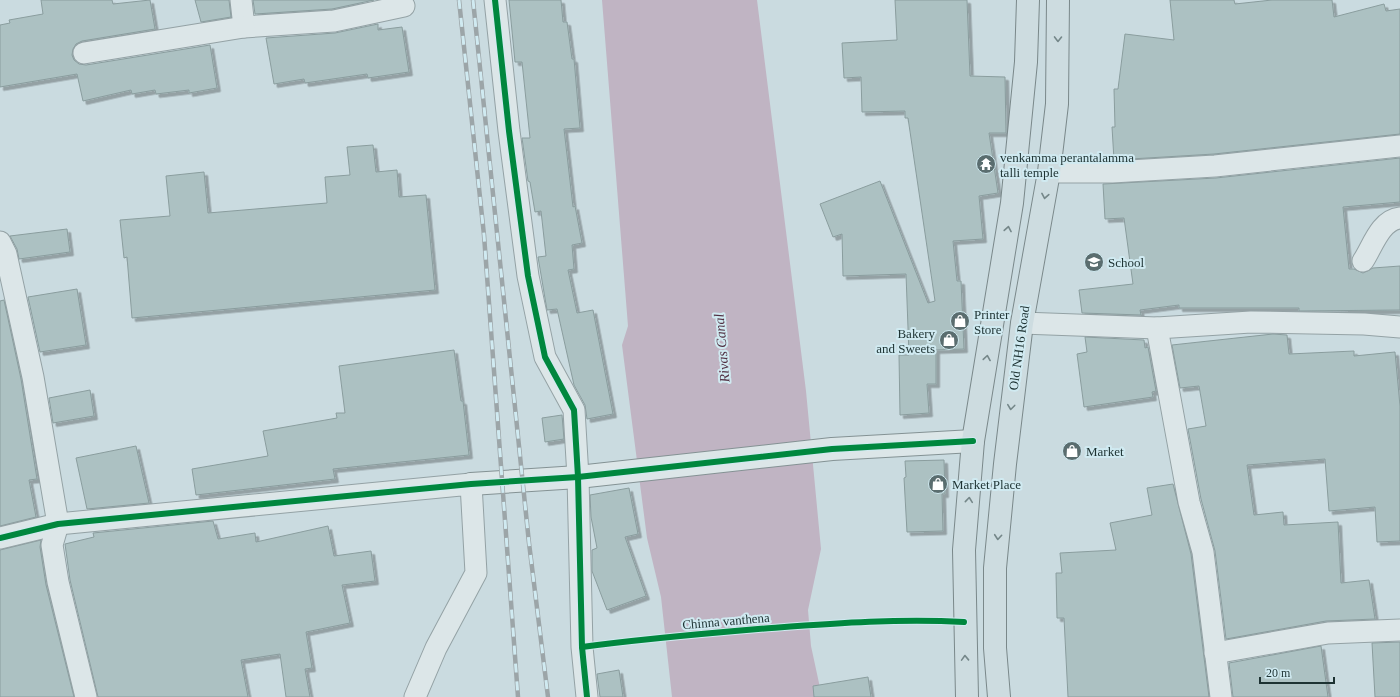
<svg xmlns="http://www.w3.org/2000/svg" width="1400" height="697" viewBox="0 0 1400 697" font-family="'Times New Roman',serif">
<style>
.water{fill:#c0b4c3}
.building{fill:#acc1c2;stroke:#8a9d9e;filter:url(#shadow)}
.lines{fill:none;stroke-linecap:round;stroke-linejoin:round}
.street-casing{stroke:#94a2a5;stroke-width:23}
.secondary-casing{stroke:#849294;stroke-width:24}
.primary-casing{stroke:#7a888a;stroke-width:24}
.street{stroke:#dce6e8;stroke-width:21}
.secondary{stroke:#dce6e8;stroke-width:22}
.primary{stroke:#cddce0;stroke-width:22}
.rail-casing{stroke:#9ca5a8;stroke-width:4.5}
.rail{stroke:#d0eaf1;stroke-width:3;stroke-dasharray:9;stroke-linecap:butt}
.cycleway-casing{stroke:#d0eaf1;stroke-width:8}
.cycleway{stroke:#00873e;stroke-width:6}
.oneway{stroke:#758789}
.labels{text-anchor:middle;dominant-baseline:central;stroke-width:4;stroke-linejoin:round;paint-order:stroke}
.poi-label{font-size:13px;fill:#1d3232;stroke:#d0eaf1;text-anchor:start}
.street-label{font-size:13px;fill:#1d3232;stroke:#d0eaf1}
.water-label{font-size:14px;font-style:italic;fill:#502e41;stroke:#d0eaf1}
</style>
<defs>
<filter id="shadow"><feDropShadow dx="3.5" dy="3.5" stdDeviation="0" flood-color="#0004"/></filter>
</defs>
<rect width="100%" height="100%" fill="#cadbe0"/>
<!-- water -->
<path class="water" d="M602,0H757L806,391L821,549L808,610L811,646L822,697H672L661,597L647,538L622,345L628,326Z"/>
<!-- building -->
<g class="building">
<path d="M41,0H112L113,4L150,0L155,29L82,41L76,44L73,49L72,55L74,60L79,64L86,65L210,45L217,88L189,93V90L156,94L155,90L132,94L131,90L83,101L77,74L0,87V25L10,23L9,20L43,14Z"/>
<path d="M195,0H229L231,17L201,22Z"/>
<path d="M253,0H374L332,9L255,14Z"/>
<path d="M509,0H561L563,22H567L572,59H574L580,128L564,129L573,207L575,206L582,243L572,245L574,269L568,270L577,313L593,310L613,414L587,419L585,405L574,385L557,309L547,310L538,257L546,256L541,211L535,212L530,182L528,181L522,138H530L522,62H515Z"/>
<path d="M895,0H967L970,76L1005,77L1006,133H989L998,193L979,196L983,239L953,241L957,281H961L964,349L936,350V384H927L929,413L900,415L899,355H909L906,274L843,276L842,234L833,237L820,204L880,181L928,303L935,301L908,118H905V111L862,112L861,77L844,78L842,43L897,40Z"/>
<path d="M1170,0H1234L1235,4L1272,0H1332L1334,17L1384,4L1386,11L1400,9V134L1214,154L1114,160L1112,127H1115L1114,89H1118L1125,34L1174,40Z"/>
<path d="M378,24V30L402,27L409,72L368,78L367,74L305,83L304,79L274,84L266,38L335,33Z"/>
<path d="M373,145L376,172L397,170L399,197L426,195L435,290L132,318L127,257L124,258L120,220L170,216L166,176L204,172L208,213L327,203L325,177L350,175L347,147Z"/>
<path d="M1400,158V202L1343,207L1349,269H1354L1363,273L1373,268L1400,266V310L1299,311V308H1179V305L1140,310L1141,315L1082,313L1079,290L1133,284L1124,218L1105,219L1103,184L1216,178Z"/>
<path d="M67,229L70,252L19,259L17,249L10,236Z"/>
<path d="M77,289L86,345L40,352L28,297Z"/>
<path d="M4,300L21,379L37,479L29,480L36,517L0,526V301Z"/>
<path d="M1273,334L1287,335L1289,354L1354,351V356L1395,352L1400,406V541L1377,542L1375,507L1329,511L1325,459L1247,465L1254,515L1283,512L1284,525L1338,522L1341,583L1369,580L1375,619L1326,621L1226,639L1215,551L1201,499L1188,429L1206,426L1199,386L1180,388L1172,345Z"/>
<path d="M1085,337L1144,340L1145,348L1148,347L1156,391L1152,392L1153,397L1084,407L1077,354L1087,352Z"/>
<path d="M454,350L461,401H463L469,455L333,469L335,479L196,495L192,469L268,456L263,431L337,418L336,413H345L339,366Z"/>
<path d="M90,390L94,416L53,423L49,398Z"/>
<path d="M562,415L564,439L545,442L542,418Z"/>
<path d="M136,446L149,503L87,509L76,458Z"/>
<path d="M944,460L945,494H942L943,531L907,532L904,478L906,477L905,461Z"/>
<path d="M1173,484L1191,554L1209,697H1068L1064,618H1057L1056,573H1062L1060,553L1116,550L1110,523L1152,515L1147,488Z"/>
<path d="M629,488L638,534L625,537L646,596L607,610L592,571V550L597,548L591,517L590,495Z"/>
<path d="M213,521L218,539L255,533L256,542L328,526L334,556L371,551L375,581L342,585L350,623L306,632L312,668L305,669L310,697H286L280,654L241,660L248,697H98L70,580L65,544L94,537L93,533Z"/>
<path d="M41,540L40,547L46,585L74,697H0V550Z"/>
<path d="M1400,642V697H1375L1372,643Z"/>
<path d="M1321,646L1328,697H1233L1229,663Z"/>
<path d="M619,670L623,697H600L597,674Z"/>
<path d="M868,677L871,697H814L813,686Z"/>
</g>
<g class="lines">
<defs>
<g id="street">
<path d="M241,0L244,27L334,21L404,6"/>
<path d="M495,0L509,131L528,276L545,357L574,410L578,477L582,647L587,697"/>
<path d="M84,53L244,27"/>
<path d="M1049,172H1112L1215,166L1400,146"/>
<path d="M0,242L6,254L33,377L58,524L52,545L58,582L86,697"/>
<path d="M1363,261C1372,248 1380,220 1400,218"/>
<path d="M1022,323L1157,328L1251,322L1364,324L1400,327"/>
<path d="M1157,328L1189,502L1203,552L1221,697"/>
<path d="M0,538L58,524L471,484L476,573L436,648L415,697"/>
<path d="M1215,653L1328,633L1400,630"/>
</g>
<path id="secondary" d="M471,484L578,477L832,449L973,441"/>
<g id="primary">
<path d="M967,697L964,550L973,441L1012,203L1026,62L1028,0"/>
<path d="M999,697L995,648V568L1005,464L1022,323L1049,172L1057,104L1058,0"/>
</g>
</defs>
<!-- street casing -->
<use href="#street" class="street-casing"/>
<!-- secondary casing -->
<use href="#secondary" class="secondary-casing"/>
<!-- primary casing -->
<use href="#primary" class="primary-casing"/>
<!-- street -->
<use href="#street" class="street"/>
<!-- secondary -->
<use href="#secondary" class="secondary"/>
<!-- primary -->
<use href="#primary" class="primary"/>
<defs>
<g id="rail">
<path d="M459,0L484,235L518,697"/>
<path d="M473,0L529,543L548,697"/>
</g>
</defs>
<!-- rail casing -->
<use href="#rail" class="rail-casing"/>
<!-- rail -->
<use href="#rail" class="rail"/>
<defs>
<g id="cycleway">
<path d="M495,0L509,131L528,276L545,357L574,410L578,477L582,647L587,697"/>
<path d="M0,538L58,524L471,484L578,477L832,449L973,441"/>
<path d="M582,647C641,639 699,634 758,629C826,624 895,618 964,622"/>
</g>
</defs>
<!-- cycleway casing -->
<use href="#cycleway" class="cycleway-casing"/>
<!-- cycleway -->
<use href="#cycleway" class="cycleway"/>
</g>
<!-- one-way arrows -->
<defs><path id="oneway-chevron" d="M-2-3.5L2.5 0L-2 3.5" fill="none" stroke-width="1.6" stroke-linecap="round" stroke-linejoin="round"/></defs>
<g class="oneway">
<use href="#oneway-chevron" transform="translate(1058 39) rotate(91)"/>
<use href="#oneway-chevron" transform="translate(1045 196) rotate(100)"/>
<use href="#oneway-chevron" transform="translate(1008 229) rotate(-80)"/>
<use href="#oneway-chevron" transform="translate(987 358) rotate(-81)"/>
<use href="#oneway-chevron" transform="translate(1011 407) rotate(97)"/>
<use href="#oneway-chevron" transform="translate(969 500) rotate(-84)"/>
<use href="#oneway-chevron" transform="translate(998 537) rotate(95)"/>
<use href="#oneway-chevron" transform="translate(965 658) rotate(-92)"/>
</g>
<!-- icons -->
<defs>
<symbol id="temple-disc" viewBox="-11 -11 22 22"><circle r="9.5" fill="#5a6d6f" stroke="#d0eaf1"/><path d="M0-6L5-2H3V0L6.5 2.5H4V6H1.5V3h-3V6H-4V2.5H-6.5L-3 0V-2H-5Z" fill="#fff"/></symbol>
<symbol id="school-disc" viewBox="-11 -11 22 22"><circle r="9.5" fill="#5a6d6f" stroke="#d0eaf1"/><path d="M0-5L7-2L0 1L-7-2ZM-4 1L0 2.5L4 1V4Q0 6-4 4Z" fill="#fff"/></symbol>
<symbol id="shop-disc" viewBox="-11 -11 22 22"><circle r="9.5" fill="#5a6d6f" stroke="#d0eaf1"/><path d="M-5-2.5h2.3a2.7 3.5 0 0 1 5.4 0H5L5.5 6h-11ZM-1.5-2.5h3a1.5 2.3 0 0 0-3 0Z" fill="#fff"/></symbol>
</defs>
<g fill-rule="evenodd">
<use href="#temple-disc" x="975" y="153" width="22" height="22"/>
<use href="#school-disc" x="1083" y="251" width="22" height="22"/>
<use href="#shop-disc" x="949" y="310" width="22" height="22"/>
<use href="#shop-disc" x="938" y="329" width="22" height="22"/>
<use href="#shop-disc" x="1061" y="440" width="22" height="22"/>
<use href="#shop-disc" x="927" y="473" width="22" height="22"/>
</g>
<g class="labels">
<!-- poi labels -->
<g class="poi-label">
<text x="1000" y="157">venkamma perantalamma<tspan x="1000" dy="15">talli temple</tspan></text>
<text x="1108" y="262">School</text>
<text x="974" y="314">Printer<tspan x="974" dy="15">Store</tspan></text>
<text x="935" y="333" text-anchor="end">Bakery<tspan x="935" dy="15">and Sweets</tspan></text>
<text x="1086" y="451">Market</text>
<text x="952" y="484">Market Place</text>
</g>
<!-- street labels -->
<g class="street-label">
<text transform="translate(1019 348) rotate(-82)">Old NH16 Road</text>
<text transform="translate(726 621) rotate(-5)">Chinna vanthena</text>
</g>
<!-- water labels -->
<g class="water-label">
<text transform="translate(722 348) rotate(-95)">Rivas Canal</text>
</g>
</g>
<!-- scale -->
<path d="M1260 677v6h74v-6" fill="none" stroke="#1d3232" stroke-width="2"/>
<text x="1266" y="677" font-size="12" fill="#1d3232" stroke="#d0eaf1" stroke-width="3" paint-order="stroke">20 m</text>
</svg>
